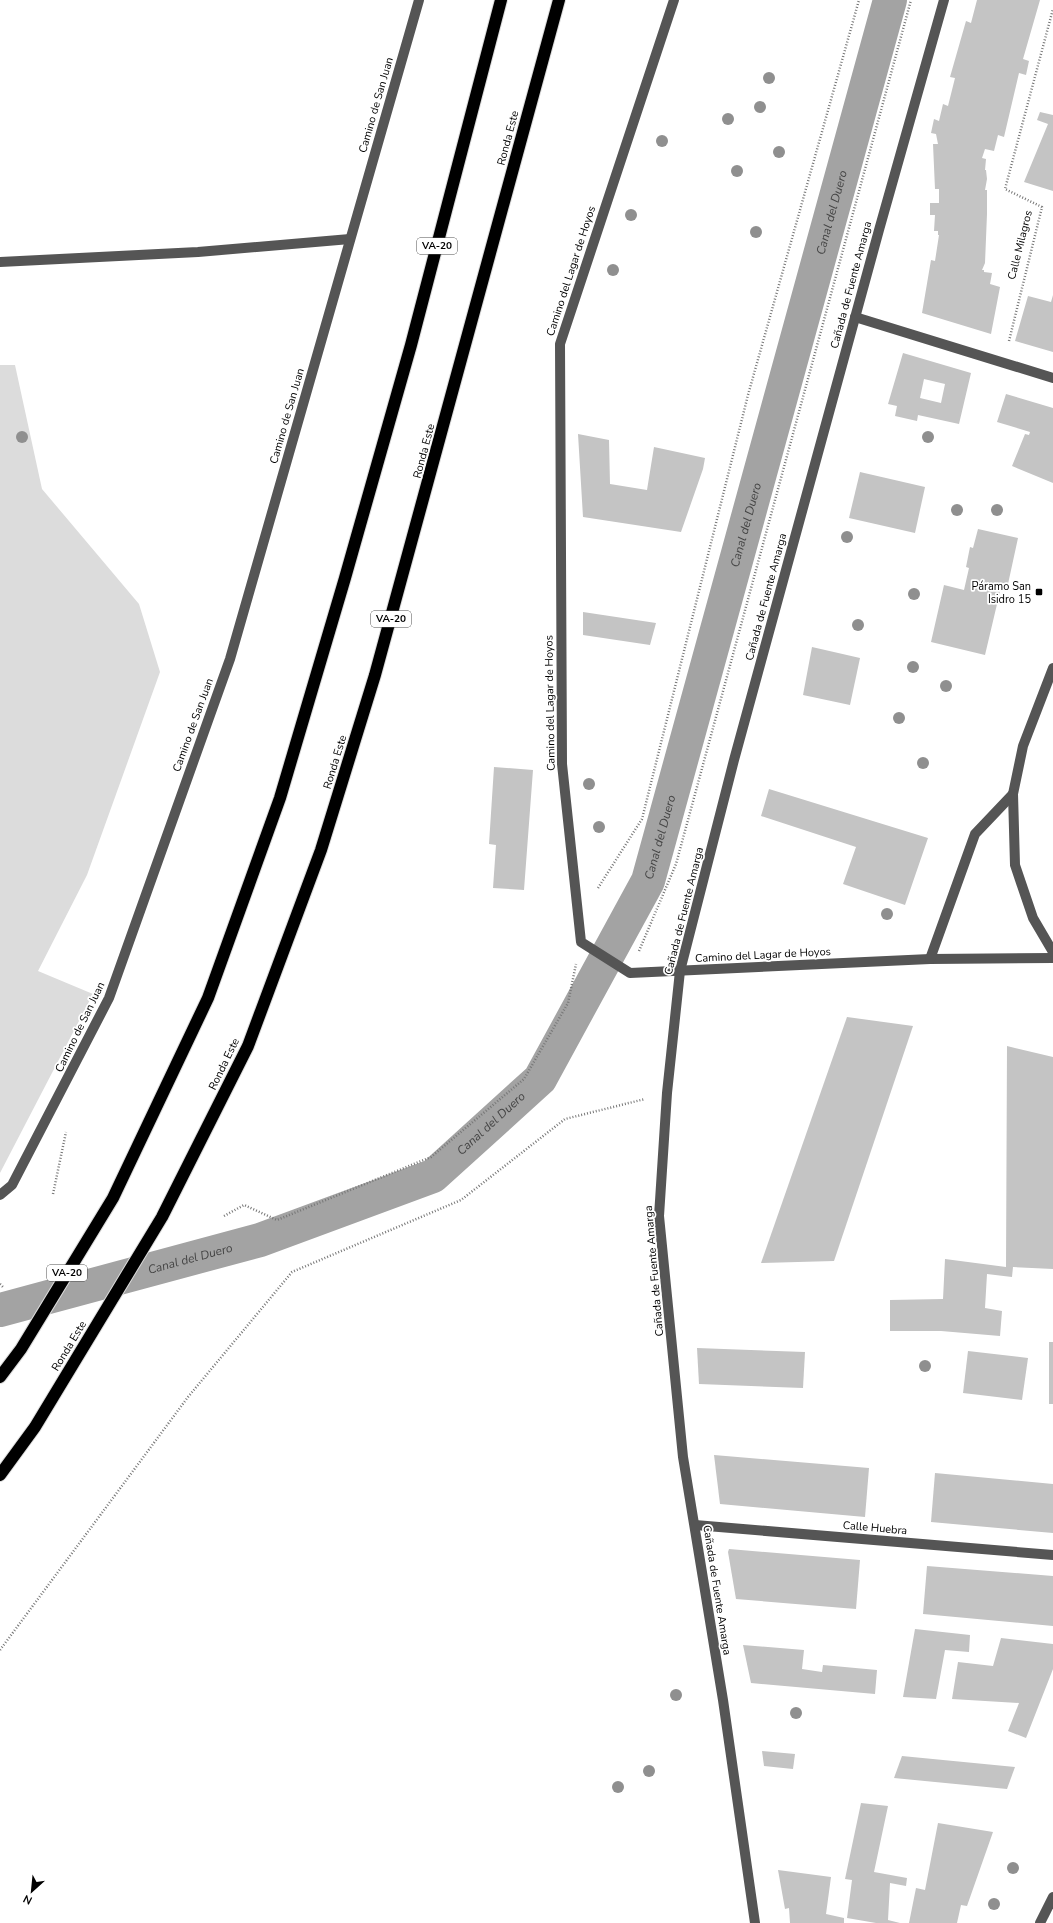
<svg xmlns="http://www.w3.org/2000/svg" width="1053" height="1923" viewBox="0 0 1053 1923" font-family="'Nunito Sans',sans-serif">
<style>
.green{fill:#dcdcdc}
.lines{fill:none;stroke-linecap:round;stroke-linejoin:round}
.canal{stroke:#a3a3a3;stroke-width:34}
.building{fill:#c4c4c4;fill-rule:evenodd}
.highway-casing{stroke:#dbdbdb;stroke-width:14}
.path{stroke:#777;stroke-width:2.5;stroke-dasharray:1 2;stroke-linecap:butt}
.minor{stroke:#555;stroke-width:10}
.highway{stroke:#000;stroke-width:12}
.tree{fill:#8f8f8f}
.poi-dot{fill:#000;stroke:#fff;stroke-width:1.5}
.labels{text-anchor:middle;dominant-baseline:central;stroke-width:3.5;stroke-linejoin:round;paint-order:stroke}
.shield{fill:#fff;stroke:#4c4c4c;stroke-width:1}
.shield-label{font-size:10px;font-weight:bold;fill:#000}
.street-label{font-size:11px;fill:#000;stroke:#fff}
.poi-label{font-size:11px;fill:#000;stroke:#fff;text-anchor:end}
.water-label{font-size:12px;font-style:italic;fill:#444;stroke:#fff}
</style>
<rect width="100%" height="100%" fill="#fff"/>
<!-- green -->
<path class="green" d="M0,365H15L42,489L139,604L160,672L87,875L38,971L93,994L0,1173Z"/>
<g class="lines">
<!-- canal -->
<path class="canal" id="s1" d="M0,1310L260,1240L433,1176L540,1079L648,881L890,0"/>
</g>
<!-- building -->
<g class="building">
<path d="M977,0H1040L1023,59L1029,61L1026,75L1019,73L1004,137L998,135L994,151L985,149L982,158L986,159L985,170H986L987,179L985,190H987V214L985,263L982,270H984V272L992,273L990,284L1000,287L991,334L922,313L931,260L935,261L939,235H938V231H934L935,215H930V203H939V189H935L933,144H938L936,134L931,133L934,119L939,121L943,104L948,106L955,78L950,77L966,21L971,23Z"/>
<path d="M1040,112L1053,115V191L1024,182L1048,124L1037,120Z"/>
<path d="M1053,295V352L1015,341L1028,296L1051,302Z"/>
<path d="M903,353L971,373L959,424L918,415L917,421L895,416L897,406L888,404ZM924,379L945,384L941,403L920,398Z"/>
<path d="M1006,394L1053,408V483L1012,466L1025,434L1029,435L1030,432L997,422Z"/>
<path d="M578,434L609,440L610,484L647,490L654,447L705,458L703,469L681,532L583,517Z"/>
<path d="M860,472L925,487L915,533L849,518Z"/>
<path d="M978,529L1018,538L1008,584L1002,583L985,655L931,642L944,585L964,590L969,568L966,567L970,547L973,548Z"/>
<path d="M583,612L656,623L650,645L583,635Z"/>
<path d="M812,647L860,658L850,705L803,695Z"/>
<path d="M494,767L533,770L524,890L493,888L496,845L489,844Z"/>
<path d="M769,789L928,838L905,905L843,884L856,847L761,816Z"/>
<path d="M847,1017L913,1026L834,1261L761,1263Z"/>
<path d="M1007,1046L1053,1057V1269L1013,1267L1012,1277L987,1274L985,1308L1002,1311L1000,1336L941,1331H890V1300L943,1299L945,1259L1006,1267Z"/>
<rect x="1049" y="1342" width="4" height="62"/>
<path d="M697,1348L805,1352L803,1388L699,1384Z"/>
<path d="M968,1351L1028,1358L1022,1400L963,1393Z"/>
<path d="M714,1455L869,1468L865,1517L720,1504Z"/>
<path d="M935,1473L1053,1484V1533L931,1522Z"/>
<path d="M729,1549L860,1560L856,1609L736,1599L728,1552Z"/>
<path d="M927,1566L1053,1576V1626L923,1614Z"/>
<path d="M915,1629L970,1635L969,1652L945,1650L936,1699L903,1697Z"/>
<path d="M1001,1638L1053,1644V1669L1026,1738L1008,1731L1019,1703L952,1699L958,1662L993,1666Z"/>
<path d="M743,1645L804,1650L802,1669L822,1672L823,1665L877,1670L875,1694L751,1683Z"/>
<path d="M762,1751L795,1754L793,1769L764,1766Z"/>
<path d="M902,1756L1015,1767L1007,1789L894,1778Z"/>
<path d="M861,1803L888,1806L874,1872L907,1878L906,1886L890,1883L888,1920L900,1923H876L847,1918L852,1880L845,1879Z"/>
<path d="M938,1823L993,1832L967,1906L961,1905L957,1923H909L916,1888L925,1890Z"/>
<path d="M778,1870L831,1877L826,1914L844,1918V1923H790L789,1908L785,1909Z"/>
</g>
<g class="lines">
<defs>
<g id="highway">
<path d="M0,1377L21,1349L113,1198L208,998L280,798L345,578L411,345L501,0"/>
<path d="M0,1475L35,1427L162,1217L248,1046L321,850L375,675L559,0"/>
</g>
</defs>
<!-- highway casing -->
<use href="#highway" class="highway-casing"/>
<!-- path -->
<g class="path">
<path d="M1009,341L1042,207L1005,189L1053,9"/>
<path d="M598,888L642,819L748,395L859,0"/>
<path d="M639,951L676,864L911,0"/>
<path d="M53,1194L66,1132"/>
<path d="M224,1216L244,1205L277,1220L431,1157L524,1079L568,1003L576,964"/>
<path d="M0,1284L3,1287"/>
<path d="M0,1650L188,1397L292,1272L461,1200L565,1119L645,1099"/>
</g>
<!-- minor -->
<g class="minor">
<path d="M674,0L560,344L562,764L581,942L630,973L930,959L1053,958"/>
<path d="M0,262L198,252L350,239"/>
<path d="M855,317L1053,378"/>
<path d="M1053,668L1023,746L1013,794L1015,865L1033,918L1053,952"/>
<path d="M930,959L975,834L1013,794"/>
<path d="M0,1195L12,1185L109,998L230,659L419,0"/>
<path d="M695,1525L1053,1555"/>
<path d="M755,1923L723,1700L683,1457L659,1216L667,1093L680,971L734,760L879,230L944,0"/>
<path d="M1040,1923L1053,1897"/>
</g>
<!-- highway -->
<use href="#highway" class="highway"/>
</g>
<!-- trees -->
<g class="tree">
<circle cx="769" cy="78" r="6"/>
<circle cx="760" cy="107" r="6"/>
<circle cx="728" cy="119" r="6"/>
<circle cx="662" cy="141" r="6"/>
<circle cx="779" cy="152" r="6"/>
<circle cx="737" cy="171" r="6"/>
<circle cx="631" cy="215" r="6"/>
<circle cx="756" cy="232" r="6"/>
<circle cx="613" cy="270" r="6"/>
<circle cx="22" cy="437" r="6"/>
<circle cx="928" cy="437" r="6"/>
<circle cx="957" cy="510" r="6"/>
<circle cx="997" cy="510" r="6"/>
<circle cx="847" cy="537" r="6"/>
<circle cx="914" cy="594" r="6"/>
<circle cx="858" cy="625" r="6"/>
<circle cx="913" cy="667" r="6"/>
<circle cx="946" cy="686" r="6"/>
<circle cx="899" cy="718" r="6"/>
<circle cx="923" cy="763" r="6"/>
<circle cx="589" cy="784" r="6"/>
<circle cx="599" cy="827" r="6"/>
<circle cx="887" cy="914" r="6"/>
<circle cx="925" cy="1366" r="6"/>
<circle cx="676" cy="1695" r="6"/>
<circle cx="796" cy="1713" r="6"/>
<circle cx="649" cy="1771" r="6"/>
<circle cx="618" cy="1787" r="6"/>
<circle cx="1013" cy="1868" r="6"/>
<circle cx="994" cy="1904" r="6"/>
</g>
<!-- markers -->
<rect class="poi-dot" x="1035" y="588" width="8" height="8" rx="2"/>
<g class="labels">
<!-- shield labels -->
<g class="shield">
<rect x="417" y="238" width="40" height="16" rx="3"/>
<rect x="371" y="611" width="40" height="16" rx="3"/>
<rect x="47" y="1265" width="40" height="16" rx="3"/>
</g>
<g class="shield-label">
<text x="437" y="246">VA-20</text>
<text x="391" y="619">VA-20</text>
<text x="67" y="1273">VA-20</text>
</g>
<!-- street labels -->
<g class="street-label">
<text transform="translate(376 105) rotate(-74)">Camino de San Juan</text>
<text transform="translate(508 138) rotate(-75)">Ronda Este</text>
<text transform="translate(1020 245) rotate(-76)">Calle Milagros</text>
<text transform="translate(571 271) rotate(-72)">Camino del Lagar de Hoyos</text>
<text transform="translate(851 285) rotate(-75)">Cañada de Fuente Amarga</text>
<text transform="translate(287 416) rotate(-74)">Camino de San Juan</text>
<text transform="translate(424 451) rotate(-75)">Ronda Este</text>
<text transform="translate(766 597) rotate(-75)">Cañada de Fuente Amarga</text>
<text transform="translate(550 703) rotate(-91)">Camino del Lagar de Hoyos</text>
<text transform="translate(193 725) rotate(-70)">Camino de San Juan</text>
<text transform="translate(335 762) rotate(-73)">Ronda Este</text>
<text transform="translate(684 911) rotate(-76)">Cañada de Fuente Amarga</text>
<text transform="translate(763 955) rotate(-3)">Camino del Lagar de Hoyos</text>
<text transform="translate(80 1027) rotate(-64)">Camino de San Juan</text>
<text transform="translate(224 1064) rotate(-64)">Ronda Este</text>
<text transform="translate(654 1271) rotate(-95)">Cañada de Fuente Amarga</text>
<text transform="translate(69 1346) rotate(-59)">Ronda Este</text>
<text transform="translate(875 1528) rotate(5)">Calle Huebra</text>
<text transform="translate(717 1590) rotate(81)">Cañada de Fuente Amarga</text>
</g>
<!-- poi labels -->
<g class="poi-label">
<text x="1031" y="586">Páramo San<tspan x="1031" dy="13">Isidro 15</tspan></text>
</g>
<!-- water labels -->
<g class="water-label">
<text stroke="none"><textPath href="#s1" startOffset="1517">Canal del Duero</textPath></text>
<text stroke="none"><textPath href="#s1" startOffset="1193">Canal del Duero</textPath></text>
<text stroke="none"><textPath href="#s1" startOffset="869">Canal del Duero</textPath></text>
<text stroke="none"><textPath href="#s1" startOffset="532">Canal del Duero</textPath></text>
<text stroke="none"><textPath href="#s1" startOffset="197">Canal del Duero</textPath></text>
</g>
</g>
<!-- north arrow -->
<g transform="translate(32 1891) rotate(207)" stroke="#ffffff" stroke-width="3" paint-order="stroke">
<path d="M0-3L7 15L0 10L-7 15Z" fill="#000000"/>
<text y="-6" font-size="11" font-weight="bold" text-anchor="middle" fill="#000000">N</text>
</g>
</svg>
